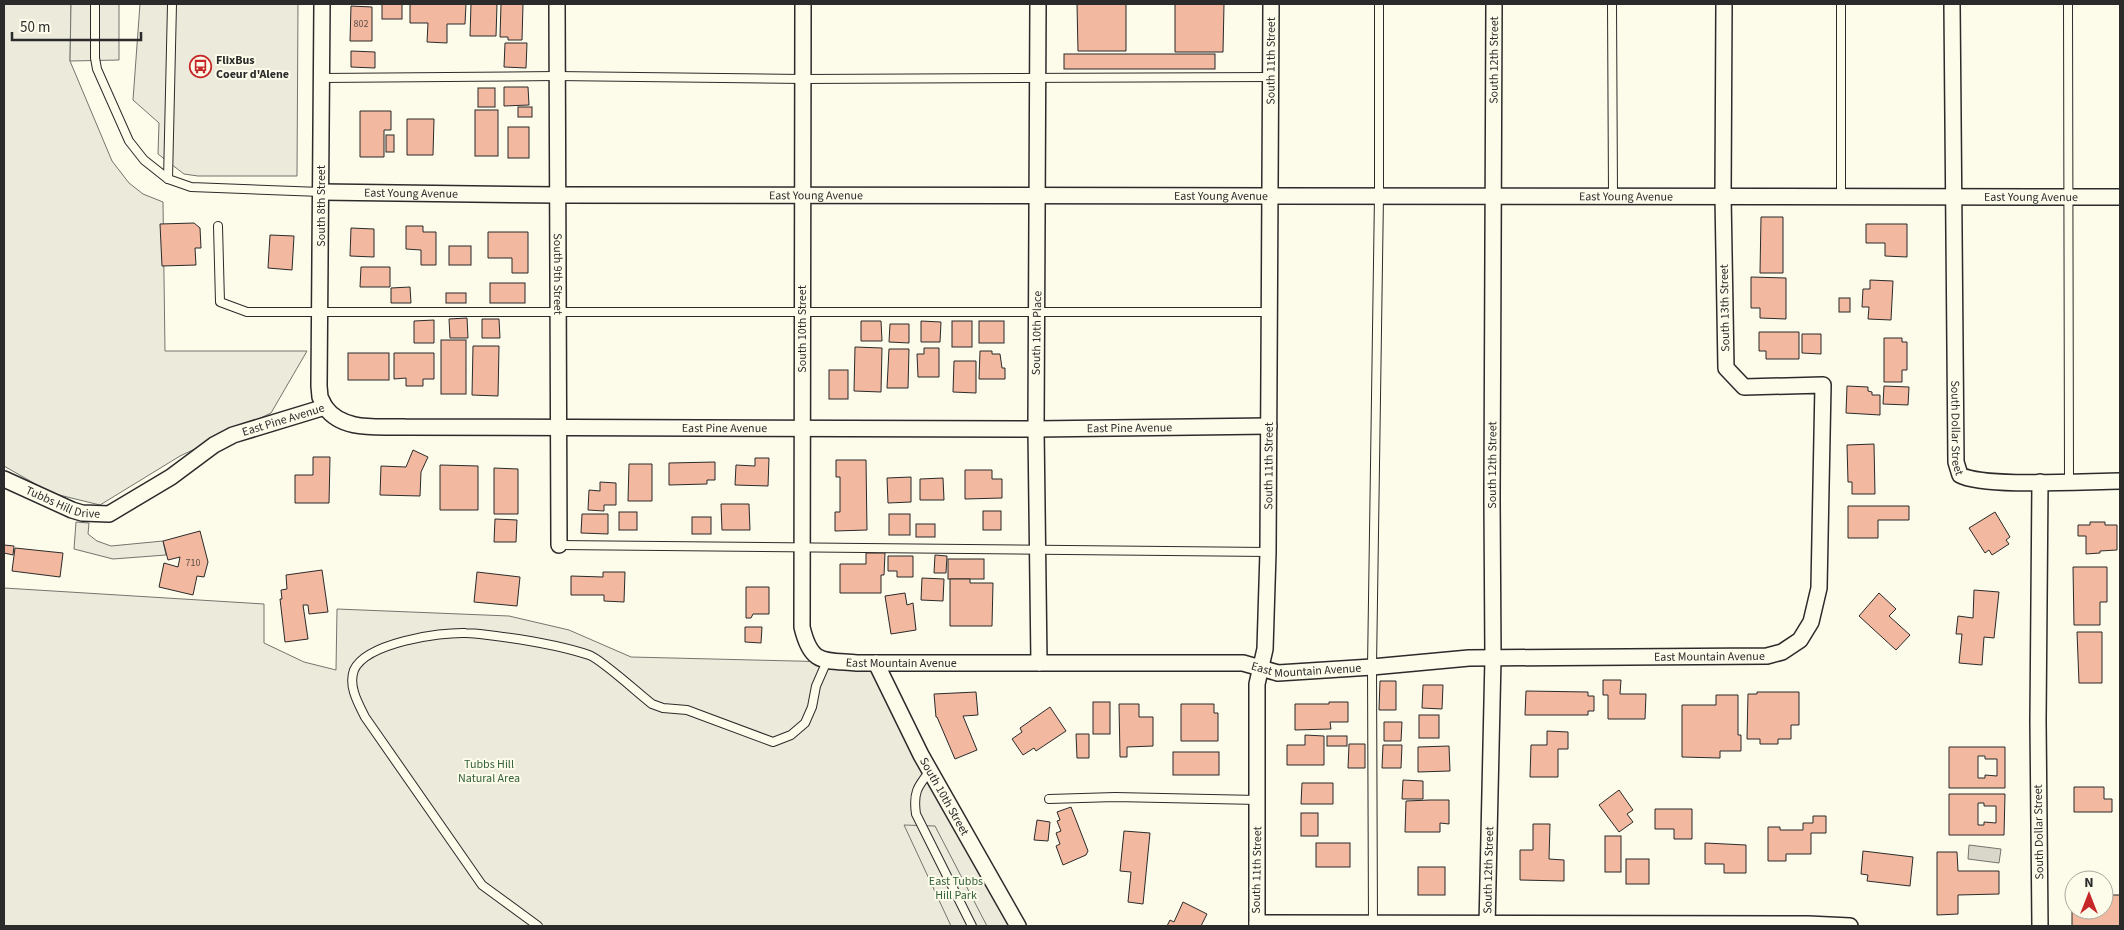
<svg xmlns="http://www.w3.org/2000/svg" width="2124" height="930" viewBox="0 0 2124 930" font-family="'Source Sans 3',sans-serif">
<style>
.green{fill:#ecebdb;stroke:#74746e}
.parking{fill:#eceadb;stroke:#74746e}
.water{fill:#d8d7c9;stroke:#74746e}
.building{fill:#f2b8a0;stroke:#2b2b2b;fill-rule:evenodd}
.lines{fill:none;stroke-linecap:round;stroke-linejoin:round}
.lane-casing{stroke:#2b2b2b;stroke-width:10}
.street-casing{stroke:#2b2b2b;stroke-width:18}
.lane{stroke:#fdfbea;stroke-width:8}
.street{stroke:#fdfbea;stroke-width:15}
.labels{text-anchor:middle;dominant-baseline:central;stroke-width:4;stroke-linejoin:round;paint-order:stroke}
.number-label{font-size:10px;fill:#5d4e48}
.poi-label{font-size:12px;font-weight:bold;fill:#2b2b2b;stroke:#fdfbea;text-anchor:start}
.street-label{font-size:12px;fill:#2b2b2b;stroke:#fdfbea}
.park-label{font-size:12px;fill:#34623c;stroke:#fdfbea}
</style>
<rect width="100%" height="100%" fill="#fdfbea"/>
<!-- green -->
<g class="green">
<path d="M4,4H71L70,61L112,161L129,183L143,194L163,202L165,351H307L271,413L180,456L100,505L51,493L4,466Z"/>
<path d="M4,588L264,604V643L304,662L336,670L337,609L509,616L569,630L631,657L876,663L1018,926H4Z"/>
</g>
<!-- parking -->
<g class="parking">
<path d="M71,4H119V60L70,61Z"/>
<path d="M140,4H298L297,176H198L184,174L158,154L159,123L133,100Z"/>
<path d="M76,522L89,523L88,534L97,541L111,546L163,541L166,555L113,559L74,549Z"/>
<path d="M904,825L935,826L987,926H951Z"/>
</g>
<!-- water -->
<path class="water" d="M1969,845L2001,849L1999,863L1968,859Z"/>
<!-- building -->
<g class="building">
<rect x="382" y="4" width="20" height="15"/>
<path d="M410,4H466L465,24H447V43L427,42L428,23H410Z"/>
<path d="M471,4H497L496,36H470Z"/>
<path d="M501,4H523L522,40H508V37H500Z"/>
<path d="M1077,4H1126V51H1078Z"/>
<path d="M1175,4H1224L1223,52H1175Z"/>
<path d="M351,6L372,7V41H350Z"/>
<path d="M505,43H527L526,68L504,67Z"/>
<path d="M351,51L375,52V68L351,67Z"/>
<rect x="1064" y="54" width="151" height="15"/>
<path d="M504,87H528L529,105L504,106Z"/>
<rect x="478" y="88" width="17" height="19"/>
<rect x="518" y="107" width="14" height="10"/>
<rect x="475" y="110" width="23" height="46"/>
<path d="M360,111H391V130H384V157H360Z"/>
<path d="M407,119H434L433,155H407Z"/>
<rect x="508" y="127" width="21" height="31"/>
<rect x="386" y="135" width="8" height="17"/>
<path d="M1761,217H1783V273H1760Z"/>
<path d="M194,223L200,228L201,248H195L196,265L162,266L160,224Z"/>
<path d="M1866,224H1907V257L1885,256V243H1866Z"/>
<path d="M406,226H423V232H436V265H421V250L406,249Z"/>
<path d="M351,228L374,229V257L350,256Z"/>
<path d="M488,232H528V273H512V258H488Z"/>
<path d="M270,235L294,236L292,270L268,268Z"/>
<rect x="449" y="246" width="22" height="19"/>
<path d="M361,267H390V287H360Z"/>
<path d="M1751,277L1786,278V319L1760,318V308H1751Z"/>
<path d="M1870,280L1893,281L1891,320L1868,319L1869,307H1862L1863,289H1870Z"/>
<rect x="490" y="283" width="35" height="20"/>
<path d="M410,287L411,303H391V288Z"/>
<rect x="446" y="293" width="20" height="10"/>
<rect x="1839" y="298" width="11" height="14"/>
<path d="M467,318L468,338H450L449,319Z"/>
<path d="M482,319H499L500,338H482Z"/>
<path d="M434,320V343H414V321Z"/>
<path d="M861,321H881L882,341H861Z"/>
<path d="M921,321L941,322L940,342H921Z"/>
<rect x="952" y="321" width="20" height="26"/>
<rect x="979" y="321" width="25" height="22"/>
<path d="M890,324H909V343L889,342Z"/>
<path d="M1759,332H1799V359H1766V351H1759Z"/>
<path d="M1802,334H1821V354L1802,353Z"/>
<path d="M1884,338H1902V342H1907V370H1902V382H1884Z"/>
<rect x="441" y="340" width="25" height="54"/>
<path d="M473,346H499L498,396L472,395Z"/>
<path d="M855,347L882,348L881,392L854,391Z"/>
<path d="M924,348H939V377H918L917,354H924Z"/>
<path d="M889,349H909L908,388H887Z"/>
<path d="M980,351H992V354H1000L1002,368H1005V379H979Z"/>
<rect x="348" y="353" width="41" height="27"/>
<path d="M394,353H434V379H423V386H406V378L394,379Z"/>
<path d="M954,361H976V393L953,392Z"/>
<rect x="829" y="370" width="19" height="29"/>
<path d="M1847,386L1868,387V391L1872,392V395H1880V415L1846,413Z"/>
<path d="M1884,386L1909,387L1908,405L1883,404Z"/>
<path d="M1874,444L1875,494H1852V482H1848L1847,445Z"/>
<path d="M413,450L428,457L421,472L420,496L380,495L381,466L406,467Z"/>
<path d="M313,457H330L329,503H295V475H313Z"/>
<path d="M755,458H769L768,486L735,485L736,465L755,466Z"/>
<path d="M836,460H866L867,530L835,531V512H840V477H836Z"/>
<path d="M715,462V480H707V484L669,485V463Z"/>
<path d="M629,464H652V501H628Z"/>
<path d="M440,465L478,466V510H440Z"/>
<path d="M494,468L518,469V514H494Z"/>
<path d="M965,470H992V479H1002V498L965,499Z"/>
<path d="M911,477V502L888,503L887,478Z"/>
<path d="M943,478L944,500H920V479Z"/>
<path d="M600,482L616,483V505H604V511L588,510L589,490L600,491Z"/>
<path d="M721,504H749L750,530H722Z"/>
<path d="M1848,506H1909V520H1878V538H1848Z"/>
<rect x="983" y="511" width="18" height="19"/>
<rect x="619" y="512" width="18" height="18"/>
<path d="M1995,512L2010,537L2006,540L2009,544L1992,555L1989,550L1985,553L1969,528Z"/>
<path d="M582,514H608V534L581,533Z"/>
<rect x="889" y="514" width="21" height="21"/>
<rect x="692" y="517" width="19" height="17"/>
<path d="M495,519L517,520L516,542H494Z"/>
<path d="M2090,522H2105V525H2117V550L2100,551V553L2086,554V536H2078V525H2090Z"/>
<rect x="916" y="524" width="19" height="13"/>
<path d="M200,531L208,562L204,577L197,576L193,595L159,587L164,563L178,567L180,557L168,560L163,541Z"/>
<path d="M4,545L14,546L13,555L4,553Z"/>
<path d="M15,548L63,553L60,577L12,571Z"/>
<path d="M866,553H885L884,575H881V593H840V564H866Z"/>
<path d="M935,555L947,556L946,573H934Z"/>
<path d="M888,556H913V577H897V571H888Z"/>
<rect x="948" y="559" width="36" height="20"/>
<path d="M2073,567H2107V602H2100V625H2074Z"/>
<path d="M322,570L328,612L309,614L308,605H303L308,639L285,642L280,599H282L281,590L287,589L286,575Z"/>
<path d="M477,572L520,577L517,606L474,602Z"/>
<path d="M603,572H625L624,602L604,601V595H571V576L603,577Z"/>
<path d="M922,578L944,579L943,601L921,600Z"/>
<path d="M950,579H970V583H993L992,626H950Z"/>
<path d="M746,587H769V614H753L751,618H746Z"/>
<path d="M1974,590L1999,592L1994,638L1984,637L1982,665L1959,663L1962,634H1956L1958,616L1973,618Z"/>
<path d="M905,593L907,605L913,603L916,630L891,634L885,596Z"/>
<path d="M1879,593L1896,609L1889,616L1910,635L1896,650L1859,616Z"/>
<path d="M745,627H762L761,643L745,642Z"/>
<path d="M2077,632H2102V683H2079Z"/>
<path d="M1603,680H1621L1620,694H1646L1645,719H1608V695H1603Z"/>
<path d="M1380,681H1396V710H1379Z"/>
<path d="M1423,685H1443L1442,709L1422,708Z"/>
<path d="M1526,691L1588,692V696H1594V711H1588V715H1525Z"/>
<path d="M976,692L978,715L963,716L977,750L955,759L937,717H936L934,694Z"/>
<path d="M1757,692H1799V725H1791V739H1778V744H1760V739H1747L1748,694H1757Z"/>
<path d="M1716,695H1738V735H1741V751H1720V758L1682,757V705H1716Z"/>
<rect x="1093" y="702" width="17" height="32"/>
<path d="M1329,702H1348V722H1330L1331,729L1295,730V704H1329Z"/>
<path d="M1119,704H1139V717H1153V746L1127,747V757H1120Z"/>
<path d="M1181,704H1214V713H1218V741H1181Z"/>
<path d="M1050,707L1066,731L1036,751L1034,748L1023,755L1012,739L1022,732L1020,728Z"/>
<rect x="1419" y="715" width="20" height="23"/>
<path d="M1384,722H1402L1401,741H1384Z"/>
<path d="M1547,731L1568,732V749H1558V777H1530L1531,745H1547Z"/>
<path d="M1076,734H1089V758H1077Z"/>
<path d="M1305,735L1324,736V765H1287V745H1305Z"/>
<rect x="1327" y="736" width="20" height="10"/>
<path d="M1349,744H1365V768H1348Z"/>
<path d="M1383,745H1402L1401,768H1382Z"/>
<path d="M1449,746L1450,771L1418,772V747Z"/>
<path d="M1949,747H2005V788H1949ZM1978,756H1985V759H1997V776L1985,775V778H1978Z"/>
<rect x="1173" y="752" width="46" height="23"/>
<path d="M1403,780L1423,781V799H1402Z"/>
<path d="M1302,783H1333V804H1301Z"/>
<path d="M2074,787H2104V799H2112V812H2074Z"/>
<path d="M1619,790L1633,810L1627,814L1633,822L1619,832L1599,805Z"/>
<path d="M1949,794H2005L2004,835H1949ZM1978,803H1984V806H1996V823L1984,822V825H1978Z"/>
<path d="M1430,800H1449V824L1440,823V832H1405L1406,801Z"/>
<path d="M1071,807L1088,851L1086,855L1063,865L1056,846L1060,844L1056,833L1061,831L1057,821L1060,820L1057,812Z"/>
<path d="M1655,809H1692V839H1674V829H1655Z"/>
<rect x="1301" y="813" width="17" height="23"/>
<path d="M1813,816H1826V833H1811V854H1786V861H1768V827H1780V830H1803V823H1813Z"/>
<path d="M1037,820L1050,822L1048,841L1034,840Z"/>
<path d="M1533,824H1550L1549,859L1564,860V881L1520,880V850H1533Z"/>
<path d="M1124,831L1150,833L1143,904L1128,902L1131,872L1120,871Z"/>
<rect x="1605" y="836" width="16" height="36"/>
<rect x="1316" y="843" width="34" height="24"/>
<path d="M1705,843L1746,845V873H1724V864H1705Z"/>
<path d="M1863,851L1913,857L1910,886L1867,881L1868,875L1861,874Z"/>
<path d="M1937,852H1957L1958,871H1999V894L1958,895V914L1937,915Z"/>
<rect x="1626" y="859" width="23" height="25"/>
<rect x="1418" y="867" width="27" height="28"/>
<path d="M2104,895H2120V926H2072V904H2074V910H2104Z"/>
<path d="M1183,902L1207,914L1201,926H1167L1170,920L1174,922Z"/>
</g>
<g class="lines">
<defs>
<g id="lane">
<path d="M95,4V58L97,69L129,141L144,160L168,179L191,187L321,192"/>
<path d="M1612,4L1613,196"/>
<path d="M1841,4V196"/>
<path d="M2068,4L2069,481"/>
<path d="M322,78L556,76L803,79L1271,77"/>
<path d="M168,179L172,4"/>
<path d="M218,226L220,302L247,312H1269"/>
<path d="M559,545L1268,552"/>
<path d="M930,771C917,787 913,793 916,814L972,926"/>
<path d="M1049,799L1115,797L1258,800"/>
<path d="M1373,924L1372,667L1379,195V4"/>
<path d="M538,926L482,885L365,717C358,703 348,686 354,670C366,643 439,632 466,633C476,633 486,635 496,636C527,640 559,645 589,655C601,659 639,694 652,704L663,708L687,710L773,742L791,735L805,723L812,707L816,686L827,661"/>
</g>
<g id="street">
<path d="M322,4L319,386L320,397L325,407"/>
<path id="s1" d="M557,4L559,545"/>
<path id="s2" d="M803,4L802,627C811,665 823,660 857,663H1243L1278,673L1372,667L1469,658L1767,656L1782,652L1800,640L1811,622L1819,588L1823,385L1744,387L1726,368L1723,196L1724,4"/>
<path d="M1038,4L1036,429L1039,663"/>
<path id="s3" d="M1952,4L1956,462L1960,475C1984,488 2088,481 2120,481"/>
<path id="s4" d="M321,192L557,195L2120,197"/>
<path id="s5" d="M4,479L72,510L82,513L109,514L171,477L214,445L233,435L325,407C343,432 378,426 405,427L1036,429L1269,426"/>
<path id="s6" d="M876,663L921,755L1018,926"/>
<path d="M1257,923L1808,924L1850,926"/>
<path id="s7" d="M1257,926V684L1265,649L1268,552L1271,4"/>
<path id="s8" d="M1487,926L1493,658L1492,499L1494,4"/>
<path d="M2040,926L2038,721L2040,482"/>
</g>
</defs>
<!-- lane casing -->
<use href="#lane" class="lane-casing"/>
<!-- street casing -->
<use href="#street" class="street-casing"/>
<!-- lane -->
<use href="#lane" class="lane"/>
<!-- street -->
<use href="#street" class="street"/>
</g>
<!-- icons -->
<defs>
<symbol id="bus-ring" viewBox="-11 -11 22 22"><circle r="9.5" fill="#fdfbea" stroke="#c62828" stroke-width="1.5"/><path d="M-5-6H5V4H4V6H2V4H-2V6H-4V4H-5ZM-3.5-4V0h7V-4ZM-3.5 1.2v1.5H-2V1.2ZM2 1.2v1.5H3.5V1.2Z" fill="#c62828"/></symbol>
</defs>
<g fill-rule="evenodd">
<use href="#bus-ring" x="188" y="54" width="25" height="25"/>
</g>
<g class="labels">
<!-- number labels -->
<g class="number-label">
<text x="361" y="24">802</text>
<text x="193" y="563">710</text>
</g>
<!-- poi labels -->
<g class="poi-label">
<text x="216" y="60">FlixBus<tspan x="216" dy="14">Coeur d'Alene</tspan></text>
</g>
<!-- street labels -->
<g class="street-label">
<text stroke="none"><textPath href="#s7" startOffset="866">South 11th Street</textPath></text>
<text stroke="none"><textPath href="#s8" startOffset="866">South 12th Street</textPath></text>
<text stroke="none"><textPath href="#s4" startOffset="90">East Young Avenue</textPath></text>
<text stroke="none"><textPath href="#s4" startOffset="495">East Young Avenue</textPath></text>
<text stroke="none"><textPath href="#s4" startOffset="900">East Young Avenue</textPath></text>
<text stroke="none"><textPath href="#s4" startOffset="1305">East Young Avenue</textPath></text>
<text stroke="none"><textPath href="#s4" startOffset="1710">East Young Avenue</textPath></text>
<text transform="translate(321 206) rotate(-90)">South 8th Street</text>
<text stroke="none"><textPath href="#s1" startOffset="270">South 9th Street</textPath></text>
<text transform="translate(1725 308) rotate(-91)">South 13th Street</text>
<text transform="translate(802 329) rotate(-90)">South 10th Street</text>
<text transform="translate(1037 333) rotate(-89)">South 10th Place</text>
<text stroke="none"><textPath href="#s5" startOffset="312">East Pine Avenue</textPath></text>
<text stroke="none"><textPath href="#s3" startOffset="424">South Dollar Street</textPath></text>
<text stroke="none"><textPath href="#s5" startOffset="761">East Pine Avenue</textPath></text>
<text stroke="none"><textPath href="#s5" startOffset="1166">East Pine Avenue</textPath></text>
<text stroke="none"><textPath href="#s7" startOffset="461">South 11th Street</textPath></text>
<text stroke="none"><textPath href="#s8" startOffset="461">South 12th Street</textPath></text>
<text stroke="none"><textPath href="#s5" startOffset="64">Tubbs Hill Drive</textPath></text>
<text stroke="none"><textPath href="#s2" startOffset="1552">East Mountain Avenue</textPath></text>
<text stroke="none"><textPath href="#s2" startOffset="742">East Mountain Avenue</textPath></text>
<text stroke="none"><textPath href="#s2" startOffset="1148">East Mountain Avenue</textPath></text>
<text stroke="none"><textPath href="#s6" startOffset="150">South 10th Street</textPath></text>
<text transform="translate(2039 832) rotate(-91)">South Dollar Street</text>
<text transform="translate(1257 870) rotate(-89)">South 11th Street</text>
<text stroke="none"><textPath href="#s8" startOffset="56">South 12th Street</textPath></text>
</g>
<!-- park labels -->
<g class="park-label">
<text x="489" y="764">Tubbs Hill<tspan x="489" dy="14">Natural Area</tspan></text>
<text x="956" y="881">East Tubbs<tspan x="956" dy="14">Hill Park</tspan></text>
</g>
</g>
<!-- border -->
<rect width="2124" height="930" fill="none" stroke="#2b2b2b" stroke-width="10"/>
<!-- north arrow -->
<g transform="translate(2089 895)"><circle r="24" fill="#fdfbea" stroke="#a9a89e"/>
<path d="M0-4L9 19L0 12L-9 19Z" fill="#c62828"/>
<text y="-8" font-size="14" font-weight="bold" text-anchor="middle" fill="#2b2b2b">N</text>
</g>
<!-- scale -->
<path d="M12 32v8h129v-8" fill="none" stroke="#2b2b2b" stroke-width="2.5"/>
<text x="20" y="32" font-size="15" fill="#2b2b2b" stroke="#fdfbea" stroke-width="4" paint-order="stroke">50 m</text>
</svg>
